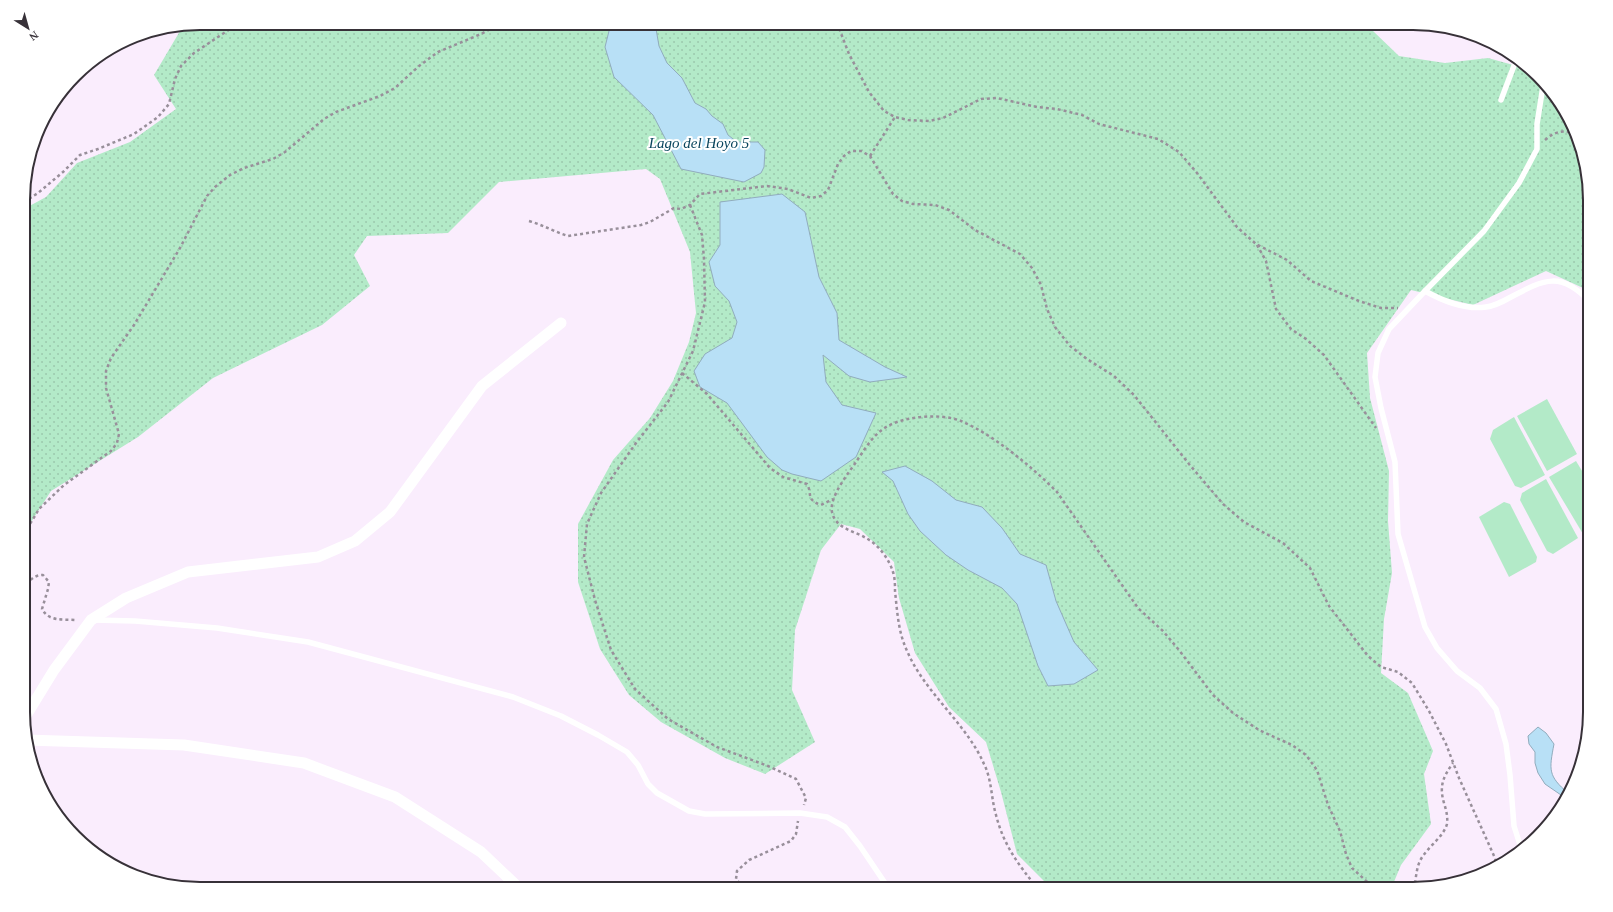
<svg xmlns="http://www.w3.org/2000/svg" width="1613" height="912" viewBox="0 0 1613 912" font-family="'Times New Roman',serif">
<style>
.grass{fill:url(#grass-dots)}
.pitch{fill:#b3eac8}
.water{fill:#b8e0f6;stroke:#91acbd}
.lines{fill:none;stroke-linecap:round;stroke-linejoin:round}
.path{stroke:#988f9a;stroke-width:2.5;stroke-dasharray:3 3;stroke-linecap:butt}
.service{stroke:#fff;stroke-width:5.5}
.minor{stroke:#fff;stroke-width:11}
.labels{text-anchor:middle;dominant-baseline:central;stroke-width:4;stroke-linejoin:round;paint-order:stroke}
.water-label{font-size:15px;font-style:italic;fill:#0a455d;stroke:#fff}
.rim{fill:none;stroke:#373138;stroke-width:2}
</style>
<defs>
<pattern id="grass-dots" width="8" height="8" patternUnits="userSpaceOnUse"><rect width="8" height="8" fill="#b3eac8"/><path d="M2 2h.1M6 6h.1" fill="none" stroke="#9bc9ad" stroke-width="1.8" stroke-linecap="round"/></pattern>
</defs>
<rect width="100%" height="100%" fill="#faedfd"/>
<!-- grass -->
<path class="grass" d="M200,23H1356L1373,31L1399,56L1445,63L1488,58L1524,68L1560,102L1581,144L1590,189V285L1583,288L1546,271L1473,305L1411,290L1367,353L1370,398L1389,471L1388,521L1392,573L1384,619L1381,673L1408,693L1433,751L1424,774L1431,824L1401,865L1391,889H1052L1017,854L1001,792L986,742L949,707L915,653L899,598L894,562L860,529L841,524L821,550L795,630L792,690L815,742L765,774L725,758L661,722L629,695L600,649L578,582V524L613,460L650,418L673,381L689,342L696,313L690,252L660,179L646,169L499,182L448,233L367,236L354,255L370,286L322,325L213,378L138,437L51,491L24,533V209L46,197L77,163L130,142L176,109L154,75L183,26Z"/>
<!-- pitch -->
<g class="pitch">
<path d="M1547,399L1577,454L1547,471L1517,416Z"/>
<path d="M1514,417L1545,475L1521,488L1515,486L1490,439L1493,430Z"/>
<path d="M1576,461L1590,484V530L1583,534L1549,477Z"/>
<path d="M1546,479L1578,538L1553,554L1547,551L1520,500L1522,493Z"/>
<path d="M1504,502L1510,504L1537,557L1536,562L1509,577L1479,517Z"/>
</g>
<!-- water -->
<g class="water">
<path d="M611,23H655L659,46L667,63L682,78L695,103L706,109L712,116L723,124L728,135L737,142H758L765,150L764,167L761,173L744,182L681,169L653,115L614,77L605,47Z"/>
<path d="M782,194L805,212L819,277L837,313L839,340L885,367L907,377L870,382L849,376L823,355L826,382L842,405L876,413L856,457L821,481L792,474L782,470L767,457L727,403L700,387L694,371L705,354L732,338L737,322L729,301L715,286L709,262L720,245V202Z"/>
<path d="M905,466L932,481L956,500L982,507L1002,528L1020,554L1046,565L1056,601L1074,642L1098,670L1074,684L1048,686L1038,666L1017,604L1002,588L968,570L946,555L920,531L908,514L893,481L882,472Z"/>
<path d="M1538,727L1546,733L1554,744C1549,770 1548,776 1568,793L1566,800L1564,803L1561,795L1545,784L1538,773L1535,763V752L1529,744L1528,736Z"/>
</g>
<g class="lines">
<!-- path -->
<g class="path">
<path d="M837,23L849,54L869,92L884,111L895,117L908,120L929,121L943,118L981,99L997,98L1037,107L1057,109L1082,115L1099,124L1158,139L1179,152L1197,173L1237,227L1256,244L1287,260L1311,281L1359,301L1381,308H1398"/>
<path d="M1545,140C1555,131 1565,129 1577,135"/>
<path d="M870,156L895,117"/>
<path d="M24,202L38,193L63,172L80,155L98,149L134,134L158,117L169,104L175,79L181,66L194,53L239,23"/>
<path d="M690,205L702,235L704,259L705,302L693,351L668,402L636,443L601,493L587,524L584,557L595,600L611,650L635,689L668,719L717,747L768,766L796,779L806,798L804,805"/>
<path d="M529,221C543,225 555,232 568,236L641,225L650,222L674,208L681,209L690,205L700,194L767,186L788,189L811,198L821,196L828,190L838,164L844,156L851,151H861L870,156L893,194L902,201L913,204L935,205L949,210L975,230L1020,254L1032,268L1041,285L1047,309L1055,327L1070,346L1087,359L1114,376L1134,395L1189,464L1223,504L1244,522L1283,543L1310,568L1329,606L1368,656L1381,667L1398,672L1412,683L1429,711L1446,744L1459,778L1495,858L1497,866"/>
<path d="M1257,245L1266,261L1276,309L1291,329L1306,339L1324,355L1376,428"/>
<path d="M682,373L707,394L770,468L783,477L807,484C813,495 805,499 821,505L833,499"/>
<path d="M24,534L39,509L64,485L111,451L117,443L119,434L106,388V371L111,358L134,325L180,248L207,196L215,187L230,175L244,168L273,159L285,152L324,119L336,112L380,96L395,88L419,66L438,52L481,34L502,23"/>
<path d="M24,572L30,579"/>
<path d="M24,590C29,581 33,575 43,575L49,582L48,589L42,609C49,622 63,619 76,620"/>
<path d="M750,889L742,886L736,879L737,871L749,860L791,841L796,834L798,821"/>
<path d="M1038,889C1018,864 1004,846 996,815C991,798 992,780 984,764C965,721 922,691 905,646C898,629 897,609 895,591C895,585 895,578 893,572C889,559 879,545 866,538C854,531 835,528 832,512C829,497 848,474 856,462C865,449 874,433 888,426C906,416 941,413 961,421C994,435 1032,467 1057,492L1138,608L1163,631L1179,650L1213,695L1233,713L1259,730L1292,745L1306,755L1317,770L1328,805L1340,831L1346,854L1352,868L1375,889"/>
<path d="M1414,889C1416,880 1416,869 1420,861C1426,848 1443,838 1447,824C1448,816 1446,810 1444,803C1439,786 1443,777 1453,763"/>
</g>
<!-- service -->
<g class="service">
<path d="M1501,100L1515,63L1517,62"/>
<path d="M1425,291C1443,301 1465,310 1486,307C1494,306 1504,301 1511,297C1545,279 1561,271 1590,302"/>
<path d="M93,620L135,621L217,628L308,642L513,697L561,716L598,735L627,752L638,765L648,784L657,793L689,811L705,814L800,813L827,817L845,827L860,846L889,889"/>
<path d="M1521,848L1514,826L1510,775L1506,744L1496,709L1480,688L1457,671L1437,648L1425,627L1398,534L1395,462L1381,408L1375,377L1378,353L1389,329L1425,291L1484,231L1519,183L1537,149V124L1543,86"/>
</g>
<!-- minor -->
<g class="minor">
<path d="M24,719L54,670L91,620L126,598L188,572L318,557L355,541L390,512L482,386L561,323"/>
<path d="M26,740L184,745L304,763L395,797L481,852L520,889"/>
</g>
</g>
<g class="labels">
<!-- water labels -->
<g class="water-label">
<text x="699" y="143">Lago del Hoyo 5</text>
</g>
</g>
<!-- crop -->
<path d="M0 0H1613V912H0ZM200 30H1413A170 170 0 0 1 1583 200V712A170 170 0 0 1 1413 882H200A170 170 0 0 1 30 712V200A170 170 0 0 1 200 30Z" fill="#fff" fill-rule="evenodd"/>
<path class="rim" d="M200 30H1413A170 170 0 0 1 1583 200V712A170 170 0 0 1 1413 882H200A170 170 0 0 1 30 712V200A170 170 0 0 1 200 30Z"/>
<!-- north arrow -->
<g transform="translate(28 28) rotate(143)" stroke="#ffffff" stroke-width="3" paint-order="stroke">
<path d="M0-3L7 15L0 10L-7 15Z" fill="#373138"/>
<text y="-6" font-size="11" font-weight="bold" text-anchor="middle" fill="#373138">N</text>
</g>
</svg>
